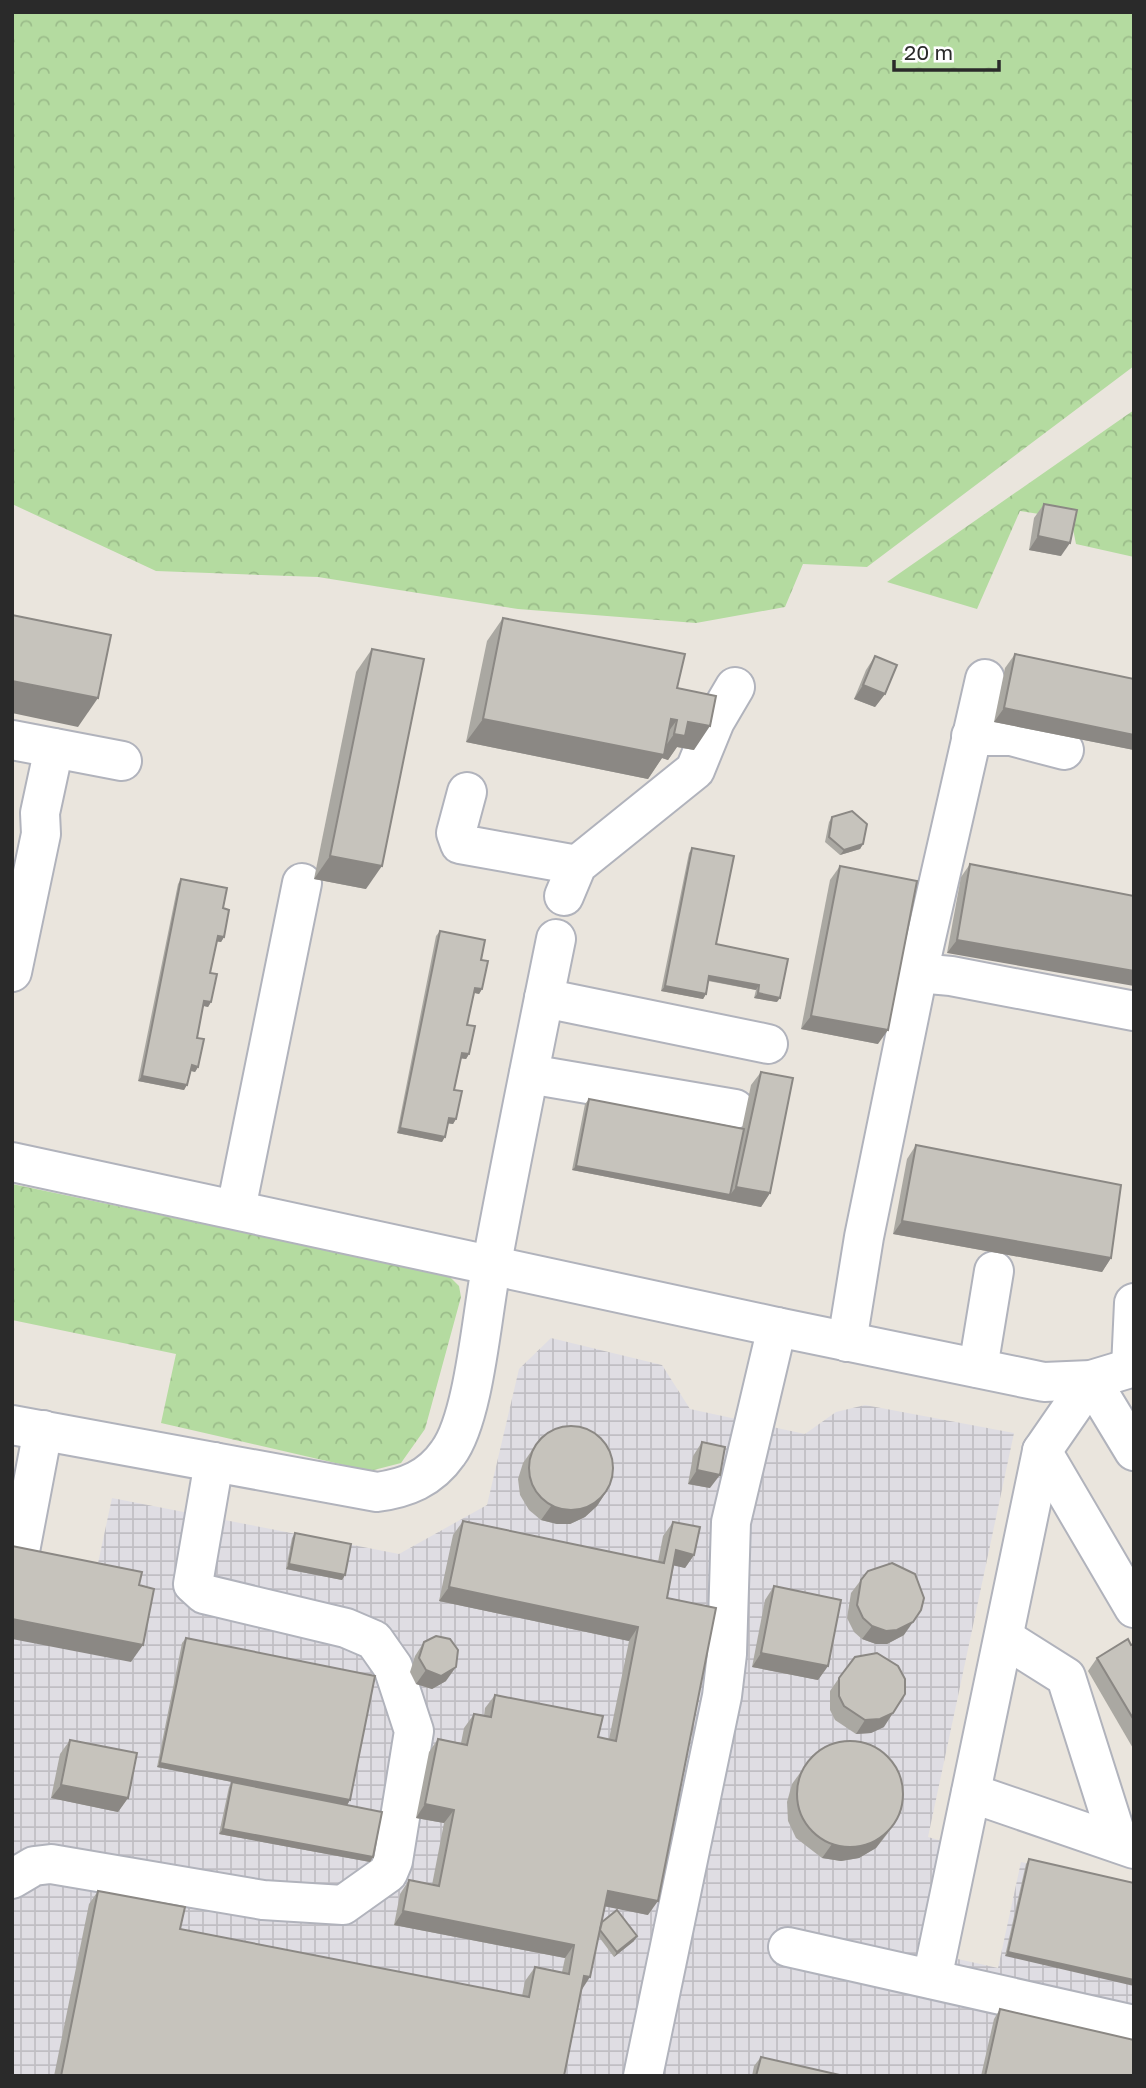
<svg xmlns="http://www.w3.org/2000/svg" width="1146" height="2088" viewBox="0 0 1146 2088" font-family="'Golos Text',sans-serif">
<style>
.industrial{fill:url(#industrial-grid)}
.forest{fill:url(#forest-crowns)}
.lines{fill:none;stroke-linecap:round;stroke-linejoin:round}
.minor-casing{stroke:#b1b3bc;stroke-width:42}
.minor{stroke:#fff;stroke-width:38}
.wall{fill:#aaa8a2}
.shaded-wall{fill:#8b8884}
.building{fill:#c6c3bc;stroke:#8b8884;stroke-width:2}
</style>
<defs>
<pattern id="industrial-grid" width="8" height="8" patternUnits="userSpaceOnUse" patternTransform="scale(1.75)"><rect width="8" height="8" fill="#dfdde3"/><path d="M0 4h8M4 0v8" fill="none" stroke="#c0bec3"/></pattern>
<pattern id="forest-crowns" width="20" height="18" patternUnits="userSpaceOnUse" patternTransform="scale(1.75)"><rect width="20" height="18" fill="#b4dba0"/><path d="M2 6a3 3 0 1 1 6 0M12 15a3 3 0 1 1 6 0" fill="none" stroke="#9bbc8a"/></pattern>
</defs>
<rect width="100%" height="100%" fill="#eae5dd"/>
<!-- industrial -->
<path class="industrial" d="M551,1338L662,1365L690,1409L805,1434L836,1412L865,1405L1014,1433L928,1837L959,1846L940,1955L998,1968L1021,1862L1134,1884V2076H12V1566L94,1582L112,1498L399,1554L487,1505L519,1369Z"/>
<!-- forest -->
<g class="forest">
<path d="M12,12H1134V366L867,567L803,564L785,607L696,623L518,609L318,577L156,571L12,504Z"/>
<path d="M1134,410V557L1076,544L1071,519L1020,511L977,609L887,582Z"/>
<path d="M12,1184L448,1275L459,1286L461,1297L425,1429L401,1463L370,1471L161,1423L176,1354L12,1320Z"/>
</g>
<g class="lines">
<defs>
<g id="minor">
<path d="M971,736H1011L1064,750"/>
<path d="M12,740L122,761"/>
<path d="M467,792L456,833L460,844L577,865"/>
<path d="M564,896L577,865L695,770L715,721L735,687"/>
<path d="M12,972L41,834L40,813L54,748"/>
<path d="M918,973L951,976L1134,1011"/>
<path d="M544,998L768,1044"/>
<path d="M529,1074L735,1109"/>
<path d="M12,1162L777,1327L1044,1382L1091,1380L1134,1367"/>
<path d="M236,1209L302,883"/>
<path d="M847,1342L864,1237L918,973L985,679"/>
<path d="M978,1368L994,1271"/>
<path d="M1131,1368L1134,1303"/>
<path d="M12,1425L377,1492C406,1488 430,1479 448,1453C475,1417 482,1310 492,1263C512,1155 534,1047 556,939"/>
<path d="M1042,1451L1134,1608"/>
<path d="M17,1567L43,1430"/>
<path d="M1004,1638L1066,1677L1118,1841"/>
<path d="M971,1793L1134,1849"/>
<path d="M12,1879L34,1866L51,1864L263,1900L343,1905L388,1873L393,1861L414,1731L393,1667L374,1640L346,1628L204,1594L193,1584L214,1462"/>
<path d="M788,1947L1134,2025"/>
<path d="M932,1979L1042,1451L1091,1380L1134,1451"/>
<path d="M643,2076L722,1696L727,1654L731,1522L777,1327"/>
</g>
</defs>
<!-- minor casing -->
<use href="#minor" class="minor-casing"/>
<!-- minor -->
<use href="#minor" class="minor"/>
</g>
<!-- wall -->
<g class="wall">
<path d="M1044,504L1061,556L1029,550L1034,518Z"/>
<path d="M503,618L677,688L694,750L677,747L668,760L662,758L648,779L466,742L487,641Z"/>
<path d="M372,649L366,889L314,879L356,672Z"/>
<path d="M1015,654L1134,679V750L994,722L1005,668Z"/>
<path d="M875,656L885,694L875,707L854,699L866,670Z"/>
<path d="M832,817L863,844L860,849L840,855L825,842L829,822Z"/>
<path d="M692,848L716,944L777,1002L754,998L756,990L708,981L706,994L703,999L661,991L689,853Z"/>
<path d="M970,864L1134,896L947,953L961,877Z"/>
<path d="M840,866L878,1044L801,1029L830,880Z"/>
<path d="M181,879L223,908L224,937L221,942L216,941L210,973L211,1002L208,1007L203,1006L197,1038L198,1067L195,1072L191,1071L184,1090L138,1081L178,884Z"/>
<path d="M440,931L481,960L482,989L479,994L474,993L467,1025L469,1054L466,1059L461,1058L454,1090L456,1119L453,1124L448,1123L442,1142L397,1133L436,936Z"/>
<path d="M761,1072L770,1193L761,1207L572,1170L585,1104L589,1099L742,1128L751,1085Z"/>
<path d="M916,1145L1111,1258L1102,1272L893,1234L907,1159Z"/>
<path d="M542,1436L606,1492L597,1506L585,1517L570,1524H557L541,1520L529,1510L520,1495L518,1479L523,1463Z"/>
<path d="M702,1442L710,1488L688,1484L693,1456Z"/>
<path d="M463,1521L658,1562L663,1536L673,1522L694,1555L685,1568L674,1565L667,1598L648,1915L605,1906L601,1922L634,1941L614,1957L599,1937L581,1991L564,2076H54L89,1904L98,1891L180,1929L522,1996L525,1981L535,1967L562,1972L565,1958L394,1925L400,1894L409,1880L432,1885L444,1823L416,1818L429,1752L438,1739L461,1743L464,1728L474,1714L484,1716L485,1708L495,1695L598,1737L609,1739L629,1641L439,1601L453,1535Z"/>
<path d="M295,1533L345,1575L342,1580L286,1569L292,1538Z"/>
<path d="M861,1580L904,1635L887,1644H876L862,1639L854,1632L847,1618L851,1593Z"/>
<path d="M774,1586L828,1666L818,1680L752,1667L765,1600Z"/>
<path d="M186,1638L350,1800L347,1805L373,1857L370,1862L219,1834L229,1787L232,1782L157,1767L182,1643Z"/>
<path d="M424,1642L446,1681L432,1689L416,1684L410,1672L415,1656Z"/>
<path d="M1134,1644V1750L1088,1671L1097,1658Z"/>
<path d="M839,1678L884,1727L871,1733L856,1734L835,1720L830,1710V1691Z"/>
<path d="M70,1740L128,1798L118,1812L51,1798L60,1754Z"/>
<path d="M813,1755L888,1833L876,1848L859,1858L841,1861L822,1858L796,1838L788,1821L787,1802L792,1784Z"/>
<path d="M1029,1859L1134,1883L1005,1956L1026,1864Z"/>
<path d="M1000,2009L1134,2076H981L994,2019Z"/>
<path d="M761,2057L844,2076H752L754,2066Z"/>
</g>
<!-- shaded-wall -->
<g class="shaded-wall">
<path d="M1038,536L1070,543L1061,556L1029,550Z"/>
<path d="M12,681L98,698L78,727L12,713Z"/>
<path d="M863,685L885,694L875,707L854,699Z"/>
<path d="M1004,708L1134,735V750L994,722Z"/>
<path d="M483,719L660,754L674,734L688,722L710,726L694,750L677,747L668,760L662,758L648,779L466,742Z"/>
<path d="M671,719L677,720L660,743Z"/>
<path d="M863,844L860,849L840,855L844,850Z"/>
<path d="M330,856L382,866L366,889L314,879Z"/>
<path d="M218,936L224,937L221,942L214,941Z"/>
<path d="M957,940L1134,971V986L947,953Z"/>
<path d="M709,976L759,985L756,990L706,980Z"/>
<path d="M665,986L706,994L703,999L661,991Z"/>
<path d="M475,988L482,989L479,994L472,992Z"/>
<path d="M758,993L780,998L777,1002L754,998Z"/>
<path d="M204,1001L211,1002L208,1007L201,1005Z"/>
<path d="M811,1016L888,1030L878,1044L801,1029Z"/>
<path d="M462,1053L469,1054L466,1059L458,1058Z"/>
<path d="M192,1065L198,1067L195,1072L188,1070Z"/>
<path d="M142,1076L187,1085L184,1090L138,1081Z"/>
<path d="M449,1118L456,1119L453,1124L445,1123Z"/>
<path d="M400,1128L445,1137L442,1142L397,1133Z"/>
<path d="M576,1166L730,1195L736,1187L770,1193L761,1207L572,1170Z"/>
<path d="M902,1221L1111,1258L1102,1272L893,1234Z"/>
<path d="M697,1470L720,1475L710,1488L688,1484Z"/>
<path d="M606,1492L597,1506L585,1517L570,1524H557L541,1520L551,1506Z"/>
<path d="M676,1550L694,1555L685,1568L667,1564Z"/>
<path d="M289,1564L345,1575L342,1580L286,1569Z"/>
<path d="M449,1587L638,1627L629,1641L439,1601Z"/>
<path d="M12,1619L143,1645L131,1662L12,1639Z"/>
<path d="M913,1622L904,1635L887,1644H876L862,1639L872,1626Z"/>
<path d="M761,1653L828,1666L818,1680L752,1667Z"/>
<path d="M456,1667L446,1681L432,1689L416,1684L426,1670Z"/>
<path d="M893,1713L884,1727L871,1733L856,1734L865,1720Z"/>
<path d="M160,1763L350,1800L347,1805L157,1767Z"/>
<path d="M61,1785L128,1798L118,1812L51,1798Z"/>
<path d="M425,1804L454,1810L444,1823L416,1818Z"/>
<path d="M897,1820L876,1848L859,1858L841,1861L822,1858L832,1844Z"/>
<path d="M223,1829L373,1857L370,1862L219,1834Z"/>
<path d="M608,1891L658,1901L648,1915L598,1905Z"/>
<path d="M403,1911L574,1945L565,1958L394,1925Z"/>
<path d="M637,1936L634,1941L614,1957L617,1952Z"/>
<path d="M1008,1952L1134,1980V1986L1005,1956Z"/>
<path d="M584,1976L590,1977L581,1991Z"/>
</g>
<!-- building -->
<g class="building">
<path d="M1044,504L1077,510L1070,543L1038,536Z"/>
<path d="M12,615L111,635L98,698L12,681Z"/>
<path d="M503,618L685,654L677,688L716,696L710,726L688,722L685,736L674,734L677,720L671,719L664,755L483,719Z"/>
<path d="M372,649L424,659L382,866L330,856Z"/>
<path d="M1015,654L1134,679V735L1004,708Z"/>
<path d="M875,656L897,665L885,694L863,685Z"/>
<path d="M852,811L867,824L863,844L844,850L829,837L832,817Z"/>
<path d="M692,848L734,856L716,944L788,959L780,998L758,993L759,985L709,976L706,994L665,986Z"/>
<path d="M970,864L1134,896V971L957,940Z"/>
<path d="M840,866L917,881L888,1030L811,1016Z"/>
<path d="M181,879L227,888L223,908L229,910L224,937L218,936L210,973L217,974L211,1002L204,1001L197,1038L204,1039L198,1067L192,1065L187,1085L142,1076Z"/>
<path d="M440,931L485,940L481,960L488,961L482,989L475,988L467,1025L475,1026L469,1054L462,1053L454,1090L462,1091L456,1119L449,1118L445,1137L400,1128Z"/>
<path d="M761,1072L793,1078L770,1193L736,1187Z"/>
<path d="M589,1099L744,1129L730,1195L576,1166Z"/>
<path d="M916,1145L1121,1185L1111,1258L902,1221Z"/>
<circle cx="571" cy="1468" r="42"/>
<path d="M702,1442L725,1447L720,1475L697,1470Z"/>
<path d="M463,1521L664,1563L673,1522L700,1527L694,1555L676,1550L667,1598L716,1608L658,1901L608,1891L590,1977L584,1976L564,2076H61L98,1891L185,1907L180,1929L529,1997L535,1967L569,1974L574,1945L403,1911L409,1880L439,1886L454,1810L425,1804L438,1739L467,1745L474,1714L491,1717L495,1695L603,1716L598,1737L616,1741L638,1627L449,1587Z"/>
<path d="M295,1533L351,1544L345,1575L289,1564Z"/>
<path d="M12,1546L142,1572L139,1585L154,1589L143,1645L12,1619Z"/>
<path d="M892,1563L915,1574L924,1598L921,1610L913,1622L897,1630L886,1631L872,1626L863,1618L857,1605L861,1580L868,1571Z"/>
<path d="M774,1586L841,1600L828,1666L761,1653Z"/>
<path d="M436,1636L450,1639L458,1650L456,1667L441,1676L426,1670L419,1658L424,1642Z"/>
<path d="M186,1638L375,1676L350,1800L160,1763Z"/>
<path d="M1128,1639L1131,1645L1134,1644V1720L1097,1658Z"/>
<path d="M877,1653L898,1666L905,1679V1694L893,1713L880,1719L865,1720L844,1706L839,1696V1678L855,1657Z"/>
<path d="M70,1740L137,1753L128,1798L61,1785Z"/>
<circle cx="850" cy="1794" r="53"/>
<path d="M232,1782L382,1812L373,1857L223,1829Z"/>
<path d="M1029,1859L1134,1883V1980L1008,1952Z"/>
<path d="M617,1910L637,1936L617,1952L600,1930L602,1922Z"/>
<path d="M1000,2009L1134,2040V2076H985Z"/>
<path d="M761,2057L844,2076H756Z"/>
</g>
<!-- border -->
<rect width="1146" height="2088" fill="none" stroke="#2a2a2a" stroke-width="28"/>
<!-- scale -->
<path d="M894 60v10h105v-10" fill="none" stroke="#2a2a2a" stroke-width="3.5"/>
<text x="904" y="60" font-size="21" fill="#2a2a2a" stroke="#ffffff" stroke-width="5" paint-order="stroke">20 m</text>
</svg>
